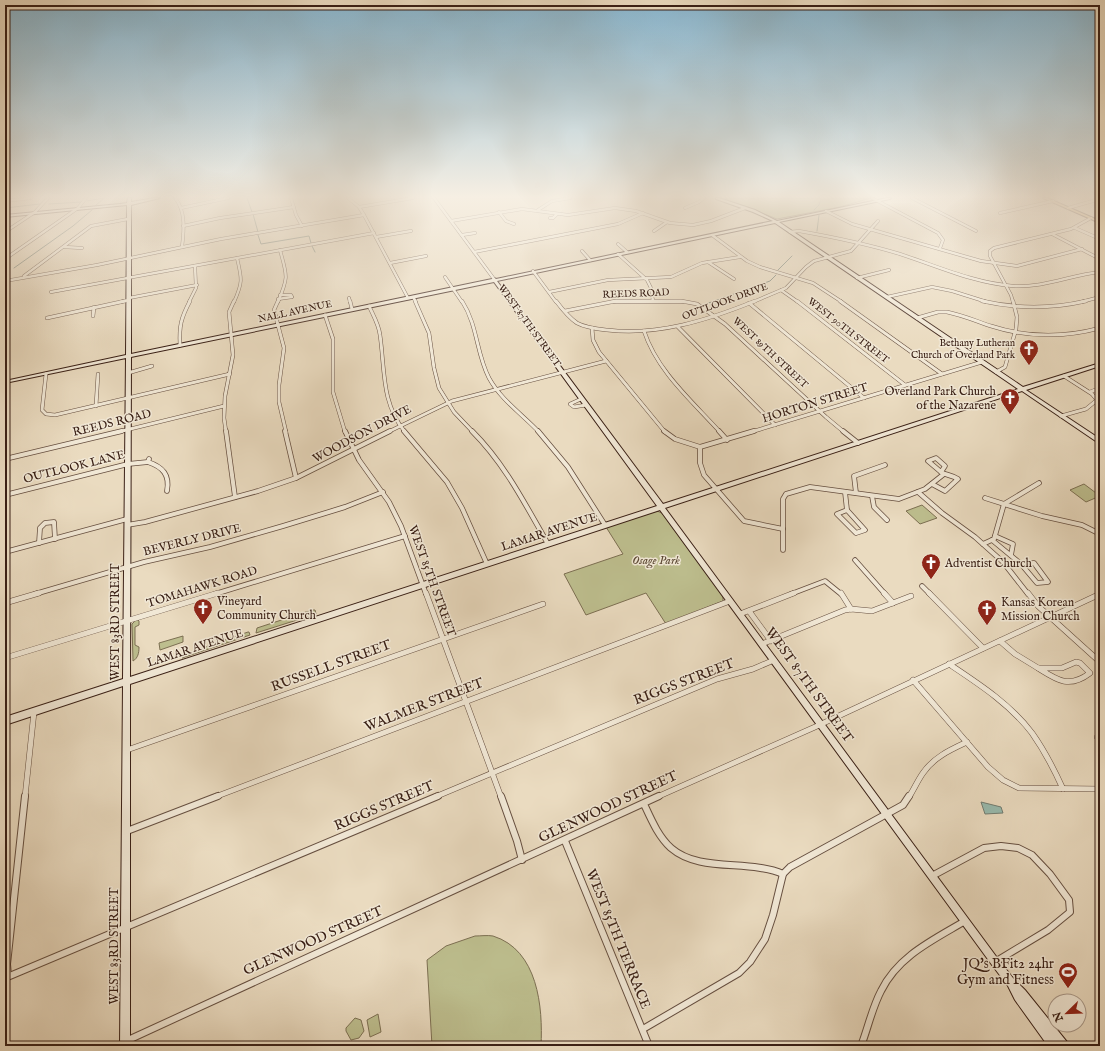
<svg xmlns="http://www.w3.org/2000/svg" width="1105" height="1051" viewBox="0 0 1105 1051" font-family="'IM FELL English',serif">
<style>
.green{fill:#bdbe8e;stroke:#7c6f52}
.water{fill:#98bbaf;stroke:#727d72}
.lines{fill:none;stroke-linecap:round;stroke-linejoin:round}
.stream{stroke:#727d72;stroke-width:1}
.street-far4-casing{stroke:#664f40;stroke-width:3.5}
.street-far3-casing{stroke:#664f40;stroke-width:4}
.street-far2-casing{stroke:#664f40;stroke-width:5.5}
.street-far1-casing{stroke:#664f40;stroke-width:6}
.street-casing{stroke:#664f40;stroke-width:8}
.secondary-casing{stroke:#3a2016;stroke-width:2}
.primary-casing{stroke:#3a2016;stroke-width:2}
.street-far4{stroke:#f1e8d6;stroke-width:2.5}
.street-far3{stroke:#f1e8d6;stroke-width:3}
.street-far2{stroke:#f1e8d6;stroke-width:4}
.street-far1{stroke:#f1e8d6;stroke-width:5}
.street{stroke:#f1e8d6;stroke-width:6}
.secondary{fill:#f1e8d6;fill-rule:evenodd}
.primary{fill:#e5be80;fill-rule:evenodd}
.labels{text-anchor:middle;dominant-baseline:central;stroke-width:3;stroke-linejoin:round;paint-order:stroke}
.far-street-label{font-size:10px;fill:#3a2016;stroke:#f1e8d6}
.far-poi-label{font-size:10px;fill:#3a2016;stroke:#f1e8d6;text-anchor:end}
.poi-label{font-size:12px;fill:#3a2016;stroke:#f1e8d6;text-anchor:start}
.street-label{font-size:12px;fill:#3a2016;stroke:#f1e8d6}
.park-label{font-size:12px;font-style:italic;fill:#5b4834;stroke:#f1e8d6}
.near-street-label{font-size:14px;fill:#3a2016;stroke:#f1e8d6}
.near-poi-label{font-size:14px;fill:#3a2016;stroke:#f1e8d6;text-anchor:end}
</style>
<rect width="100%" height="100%" fill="#eadbc0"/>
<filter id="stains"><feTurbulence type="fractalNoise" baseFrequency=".005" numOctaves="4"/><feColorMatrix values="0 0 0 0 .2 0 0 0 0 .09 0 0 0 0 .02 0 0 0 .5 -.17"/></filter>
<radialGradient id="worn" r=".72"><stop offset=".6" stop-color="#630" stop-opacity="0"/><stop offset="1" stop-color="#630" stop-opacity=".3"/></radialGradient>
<!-- green -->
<g class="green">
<path d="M720,198H871L840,207L777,219L750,208Z"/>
<path d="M1084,484L1100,496L1086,502L1070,490Z"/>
<path d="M922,505L937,518L920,524L906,511Z"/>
<path d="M657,511L662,513L723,596V601L666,624L646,593L586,615L564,574L623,554L606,527Z"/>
<path d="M312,610H315L316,614L256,633L257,628Z"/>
<path d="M136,620H138L139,621V625L135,627V645L139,647C139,653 138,658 133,661L132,624Z"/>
<path d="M248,632H249L250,635L182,658L194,651Z"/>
<path d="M183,636V642L160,650L159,643Z"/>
<path d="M475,936C480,936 488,935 493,936C538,950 543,1007 541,1046H432L427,960L446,946Z"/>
<path d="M378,1014L381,1032L370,1037L367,1020Z"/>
<path d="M355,1018L361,1020L364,1031L359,1038L351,1040L346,1031V1028Z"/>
</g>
<!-- water -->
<path class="water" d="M981,802L1001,807L1003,813L985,814Z"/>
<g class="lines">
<!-- stream -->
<g class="stream">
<path d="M247,198L252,212"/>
<path d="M87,201L104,198"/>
<path d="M49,204L82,202"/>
<path d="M94,207L104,198"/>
<path d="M5,208L40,204"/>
<path d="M814,210L819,205L821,198"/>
<path d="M253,214L258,232"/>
<path d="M817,231L819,215"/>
<path d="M258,235L261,244L309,236L311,243"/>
<path d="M312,246L315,252"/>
<path d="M14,268L73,226L92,210"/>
<path d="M778,270L792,256"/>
<path d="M706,304L770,281L776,275"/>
</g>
<defs>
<g id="street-far4">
<path d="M175,198C186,211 184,231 182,247"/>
<path d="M291,198L296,215L302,226"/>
<path d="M348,198L359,207L364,215L408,298"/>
<path d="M434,198L494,279"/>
<path d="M872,198L938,233L943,240L940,248"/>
<path d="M912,198L976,231"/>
<path d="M5,201L31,198"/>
<path d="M359,207L413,198"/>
<path d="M181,208L228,198"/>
<path d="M685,208L699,202L704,198"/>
<path d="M1068,208L1100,199"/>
<path d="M538,210L552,201L570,198"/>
<path d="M826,211L852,224L981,261L1017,266L1082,249"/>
<path d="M499,212L506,221L514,224"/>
<path d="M1000,213L1053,201"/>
<path d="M550,218H553L557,214"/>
<path d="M451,221L522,209L568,215L615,208L636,211L670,223L693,225L711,221L745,208"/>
<path d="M183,226L220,218L294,207"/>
<path d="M1075,228L1100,239"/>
<path d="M654,231L667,222"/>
<path d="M5,232L35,212L48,198"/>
<path d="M790,232L799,231C833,237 867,244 900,254C937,266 974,283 1013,286C1043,288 1071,275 1100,272"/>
<path d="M1052,234L1100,259"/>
<path d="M462,235L475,233"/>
<path d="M712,235L747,261L760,267L813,283L842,302"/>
<path d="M376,237L411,231"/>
<path d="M618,244L627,252"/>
<path d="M64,247L82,248"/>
<path d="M582,251L590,260"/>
<path d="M474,252L618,224L643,213"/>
<path d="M618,254L647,280L651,288L653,301"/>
<path d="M5,259L78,208L86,198"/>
<path d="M708,262L734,279"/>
<path d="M390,263L426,256"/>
<path d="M533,271L556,302"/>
<path d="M24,276L91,226L128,219"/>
<path d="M445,277L462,302"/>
<path d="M857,278L889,270"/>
<path d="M5,281L97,265L221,239L364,215"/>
<path d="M781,290L798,302"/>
<path d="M51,292L374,233"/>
<path d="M549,292L608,280L671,277L702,263L740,257"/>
<path d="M280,295H291L292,297"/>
<path d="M413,297L416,302"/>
<path d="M887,297L932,287L952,291L987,302"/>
<path d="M129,298L197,285"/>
<path d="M349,298L350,302"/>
<path d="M278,299L292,297"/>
<path d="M120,302L129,300"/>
<path d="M189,302L196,288L195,266"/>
<path d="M234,302C243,282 242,279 237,258"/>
<path d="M278,302C289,276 287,276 280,250"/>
<path d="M612,302H685"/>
<path d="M753,302L786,288L806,267L814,261L851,251L878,221"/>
<path d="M1013,302L1011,295L990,256V251L994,248L1071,229L1091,218"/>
<path d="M1081,302L1100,297"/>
</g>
<g id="street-far3">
<path d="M278,301L274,310L284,348L279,385V402L286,432"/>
<path d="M350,301L352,309"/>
<path d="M415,301L429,333L434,368L439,388L454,412L473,432"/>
<path d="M462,301C478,326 476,353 489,378C501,400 522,414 539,432"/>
<path d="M556,301C562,309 568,317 577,323C586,328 597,329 607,330C658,336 708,320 755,301"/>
<path d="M797,301L905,385"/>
<path d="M840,301L942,374"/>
<path d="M982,301C1017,309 1051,309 1086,301"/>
<path d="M749,303L864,398"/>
<path d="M369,306C373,315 379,325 380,335C385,369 381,403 405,432"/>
<path d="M565,311L616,301H681L697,304L725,324L826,417L844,432"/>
<path d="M325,315L333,339V392L345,432"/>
<path d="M93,316L94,307"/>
<path d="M47,318L125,301"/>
<path d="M917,318L938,312H947C962,315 976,321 991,326C1028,338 1063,338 1100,328"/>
<path d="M678,327L775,425"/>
<path d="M592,328L593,340L599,352L665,432"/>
<path d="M644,331C657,371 692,401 720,432"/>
<path d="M180,345C179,326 181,318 190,301"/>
<path d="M996,372L1005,367L1016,329L1017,317L1013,301"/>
<path d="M128,373L152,366"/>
<path d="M46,374L42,410L46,414L55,415L230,374"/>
<path d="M1090,392L1100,388"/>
<path d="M581,399L570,404L574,407L586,405"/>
<path d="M96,406L98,374"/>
<path d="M1061,416L1086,409L1097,400L1092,394L1064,376"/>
<path d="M118,432L224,406"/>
<path d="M226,432L224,418L225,396L233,355L229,312L234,301"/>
<path d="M388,432L452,401L606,361"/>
<path d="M751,432L982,362"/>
</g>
<g id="street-far2">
<path d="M226,431L235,497"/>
<path d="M285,431L296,478"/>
<path d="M345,431L359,460L389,502L401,526L426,594"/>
<path d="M404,431L447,482L462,508L487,564"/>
<path d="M472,431C505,464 525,504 548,544"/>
<path d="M538,431L568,467L605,525"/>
<path d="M664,431L675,439L700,447"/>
<path d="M719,431L727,440"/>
<path d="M843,431L858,443"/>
<path d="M700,447L754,431"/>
<path d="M700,447V463L704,475L744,521L783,529"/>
<path d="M936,458L945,466L941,472L928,461Z"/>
<path d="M5,459L122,431"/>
<path d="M149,459L148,462C163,467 170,475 167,491"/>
<path d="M932,484L945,491L958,479C952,475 945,475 941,472"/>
<path d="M845,492L847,510"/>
<path d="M918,492L942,513L975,537L1003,562L1028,594"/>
<path d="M856,493L854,476L885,465"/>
<path d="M5,495L128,464L148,462"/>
<path d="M872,496L874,507L887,520"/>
<path d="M985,498L1042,516L1082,525L1100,534"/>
<path d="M847,510L865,530L856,533L837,514Z"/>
<path d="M127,525L145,522L258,491L296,478L390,431"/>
<path d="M995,536L1013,544L1011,555"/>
<path d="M992,540L1021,564"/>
<path d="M39,543L40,528L45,523L54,522L55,539"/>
<path d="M983,544L994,539L1004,504L1039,483"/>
<path d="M783,550V499L786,494L810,487L899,499L925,489L944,474"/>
<path d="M5,552L127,519"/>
<path d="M855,560L885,594"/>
<path d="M1034,563L1048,582L1037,583L1021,564Z"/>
<path d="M922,586L930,594"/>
<path d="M35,594L144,562L210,547L283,526L345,507L383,492"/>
<path d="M215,594L405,536"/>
<path d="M791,594L825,581L841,594"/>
</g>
<g id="street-far1">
<path d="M426,593L501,797"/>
<path d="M841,593L851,609"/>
<path d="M884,593L893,603"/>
<path d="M929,593L983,648"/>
<path d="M1028,593L1038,606L1100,662"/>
<path d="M5,603L39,593"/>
<path d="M749,611L771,641"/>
<path d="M740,614L794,593"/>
<path d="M1000,641L1015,654L1038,668"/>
<path d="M762,644L845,610L851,609L872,611L911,596"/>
<path d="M5,658L218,593"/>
<path d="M1076,662L1080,663L1090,673C1069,689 1057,680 1038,668H1062Z"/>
<path d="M949,664C979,684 1010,704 1032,733C1044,750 1054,769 1063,789"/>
<path d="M913,680L988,767L1003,780L1019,788L1100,789"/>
<path d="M1100,734L1097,737L1100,742"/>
<path d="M127,750L543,604"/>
<path d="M25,797L34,712"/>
<path d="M215,797L730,601"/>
<path d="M435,797L717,679L753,669L774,660"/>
<path d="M657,797L815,727L1100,594"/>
<path d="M909,797C914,789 918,780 923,773C934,757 950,750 967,742"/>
</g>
<g id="street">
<path d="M501,796L517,841L522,860"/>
<path d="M644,804C651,819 658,836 671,848C700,873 748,859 783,874"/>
<path d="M127,831L218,796"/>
<path d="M565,841L649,1046"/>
<path d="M932,876L984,848L1001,846L1018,848L1032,855L1050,874L1069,900L1070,912L1048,930L995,962"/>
<path d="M8,976L7,964L25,796"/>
<path d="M5,978L438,796"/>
<path d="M643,1029L739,973L750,962L765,939L773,915L783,874L790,867L903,805L909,796"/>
<path d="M126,1041L659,796"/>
<path d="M861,1046C868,1028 872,1008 881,991C898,956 933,940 965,921"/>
</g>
<path id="secondary" d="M128,198H131V202L155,198H160L131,205V354L492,279L494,278L496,279L773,221L753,212L716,199V198H719L755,210L777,221L887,198H891L890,199L779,222L1023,387L1100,363V366L1026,390L1100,439V444L1022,391L665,508L998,959L1013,978L1025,990L1067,1042L1068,1046H1048L1015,1000L1008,986L992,965L660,510L130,684V1046H120L123,686L5,725V717L123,679L126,358L5,383V381L126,355L127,205L5,217V215L120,204L127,203ZM775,223L1018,389L663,504L497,281ZM494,282L657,506L130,677L131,357Z"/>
<path id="primary" d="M1043,198H1047L1100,221V223Z"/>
</defs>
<!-- street-far4 casing -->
<use href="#street-far4" class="street-far4-casing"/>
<!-- street-far3 casing -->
<use href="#street-far3" class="street-far3-casing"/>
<!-- street-far2 casing -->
<use href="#street-far2" class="street-far2-casing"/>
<!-- street-far1 casing -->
<use href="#street-far1" class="street-far1-casing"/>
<!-- street casing -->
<use href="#street" class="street-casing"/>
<!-- secondary casing -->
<use href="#secondary" class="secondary-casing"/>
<!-- primary casing -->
<use href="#primary" class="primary-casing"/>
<!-- street-far4 -->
<use href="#street-far4" class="street-far4"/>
<!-- street-far3 -->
<use href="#street-far3" class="street-far3"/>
<!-- street-far2 -->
<use href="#street-far2" class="street-far2"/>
<!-- street-far1 -->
<use href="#street-far1" class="street-far1"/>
<!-- street -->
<use href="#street" class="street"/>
<!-- secondary -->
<use href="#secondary" class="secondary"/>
<!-- primary -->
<use href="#primary" class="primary"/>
</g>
<!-- sky -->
<linearGradient id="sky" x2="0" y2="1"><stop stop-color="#88b7d1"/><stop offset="0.57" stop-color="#f6efe3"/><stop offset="1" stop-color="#f6efe3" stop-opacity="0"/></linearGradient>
<rect width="1105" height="345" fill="url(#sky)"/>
<!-- icons -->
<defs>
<symbol id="church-pin" viewBox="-11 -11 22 30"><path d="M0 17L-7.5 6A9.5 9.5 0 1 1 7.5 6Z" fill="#8f2418" stroke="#f1e8d6"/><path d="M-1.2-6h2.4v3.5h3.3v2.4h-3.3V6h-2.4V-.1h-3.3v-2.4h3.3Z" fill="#fff"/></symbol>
<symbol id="stadium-pin" viewBox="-11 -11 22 30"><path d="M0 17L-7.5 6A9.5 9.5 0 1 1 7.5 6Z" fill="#8f2418" stroke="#f1e8d6"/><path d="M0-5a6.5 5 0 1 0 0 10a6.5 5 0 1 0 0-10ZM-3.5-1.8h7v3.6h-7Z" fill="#fff"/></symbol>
</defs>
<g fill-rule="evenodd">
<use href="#church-pin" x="1018" y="338" width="22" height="30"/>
<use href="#church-pin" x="999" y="387" width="22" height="30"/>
<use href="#church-pin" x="920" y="552" width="22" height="30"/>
<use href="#church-pin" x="192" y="597" width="22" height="30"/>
<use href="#church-pin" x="976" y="598" width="22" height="30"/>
<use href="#stadium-pin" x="1057" y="961" width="22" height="30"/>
</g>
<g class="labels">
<!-- far-street labels -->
<g class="far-street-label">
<text transform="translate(636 294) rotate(-2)">REEDS ROAD</text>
<text transform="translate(725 302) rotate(-20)">OUTLOOK DRIVE</text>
<text transform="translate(295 312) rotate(-12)">NALL AVENUE</text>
<text transform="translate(529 326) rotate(54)">WEST 87TH STREET</text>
<text transform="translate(848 331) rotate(38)">WEST 90TH STREET</text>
<text transform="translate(770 353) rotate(43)">WEST 89TH STREET</text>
</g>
<!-- far-poi labels -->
<g class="far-poi-label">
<text x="1015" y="343">Bethany Lutheran<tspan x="1015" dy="12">Church of Overland Park</tspan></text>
</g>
<!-- poi labels -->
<g class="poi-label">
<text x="996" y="391" text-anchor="end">Overland Park Church<tspan x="996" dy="14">of the Nazarene</tspan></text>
<text x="945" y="563">Adventist Church</text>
<text x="217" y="601">Vineyard<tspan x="217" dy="14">Community Church</tspan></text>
<text x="1001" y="602">Kansas Korean<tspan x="1001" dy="14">Mission Church</tspan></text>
</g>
<!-- street labels -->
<g class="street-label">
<text transform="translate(815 403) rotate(-17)">HORTON STREET</text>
<text transform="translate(112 423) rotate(-14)">REEDS ROAD</text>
<text transform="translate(362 434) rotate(-28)">WOODSON DRIVE</text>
<text transform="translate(74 467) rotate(-14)">OUTLOOK LANE</text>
<text transform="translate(549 532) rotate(-18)">LAMAR AVENUE</text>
<text transform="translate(192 540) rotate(-14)">BEVERLY DRIVE</text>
<text transform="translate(432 581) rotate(70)">WEST 85TH STREET</text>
<text transform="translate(202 587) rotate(-17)">TOMAHAWK ROAD</text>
<text transform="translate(115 622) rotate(-90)">WEST 83RD STREET</text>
<text transform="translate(195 648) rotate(-18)">LAMAR AVENUE</text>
<text transform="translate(114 946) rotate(-90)">WEST 83RD STREET</text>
</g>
<!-- park labels -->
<g class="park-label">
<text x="656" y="560">Osage Park</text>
</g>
<!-- near-street labels -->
<g class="near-street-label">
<text transform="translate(331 666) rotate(-20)">RUSSELL STREET</text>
<text transform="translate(684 682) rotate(-21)">RIGGS STREET</text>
<text transform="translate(809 685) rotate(54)">WEST 87TH STREET</text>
<text transform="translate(424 705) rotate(-21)">WALMER STREET</text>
<text transform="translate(384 806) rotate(-23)">RIGGS STREET</text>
<text transform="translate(608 807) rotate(-25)">GLENWOOD STREET</text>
<text transform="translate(618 939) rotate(68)">WEST 85TH TERRACE</text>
<text transform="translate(313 941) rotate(-24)">GLENWOOD STREET</text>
</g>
<!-- near-poi labels -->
<g class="near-poi-label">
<text x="1054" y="964">JQ's BFit2 24hr<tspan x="1054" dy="16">Gym and Fitness</tspan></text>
</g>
</g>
<!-- margin -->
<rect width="1105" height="1051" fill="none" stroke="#eadbc0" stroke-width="20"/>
<rect x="6" y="6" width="1093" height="1039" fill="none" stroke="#3a2016" stroke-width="2"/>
<rect x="10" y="10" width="1085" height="1031" fill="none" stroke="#3a2016"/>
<!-- north arrow -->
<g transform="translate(1067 1013) rotate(247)"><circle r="19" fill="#f1e8d6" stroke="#a89889"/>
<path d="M0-3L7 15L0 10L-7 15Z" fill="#8f2418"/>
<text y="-6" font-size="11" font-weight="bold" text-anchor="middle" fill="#3a2016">N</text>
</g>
<rect width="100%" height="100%" filter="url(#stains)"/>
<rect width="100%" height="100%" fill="url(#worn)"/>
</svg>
